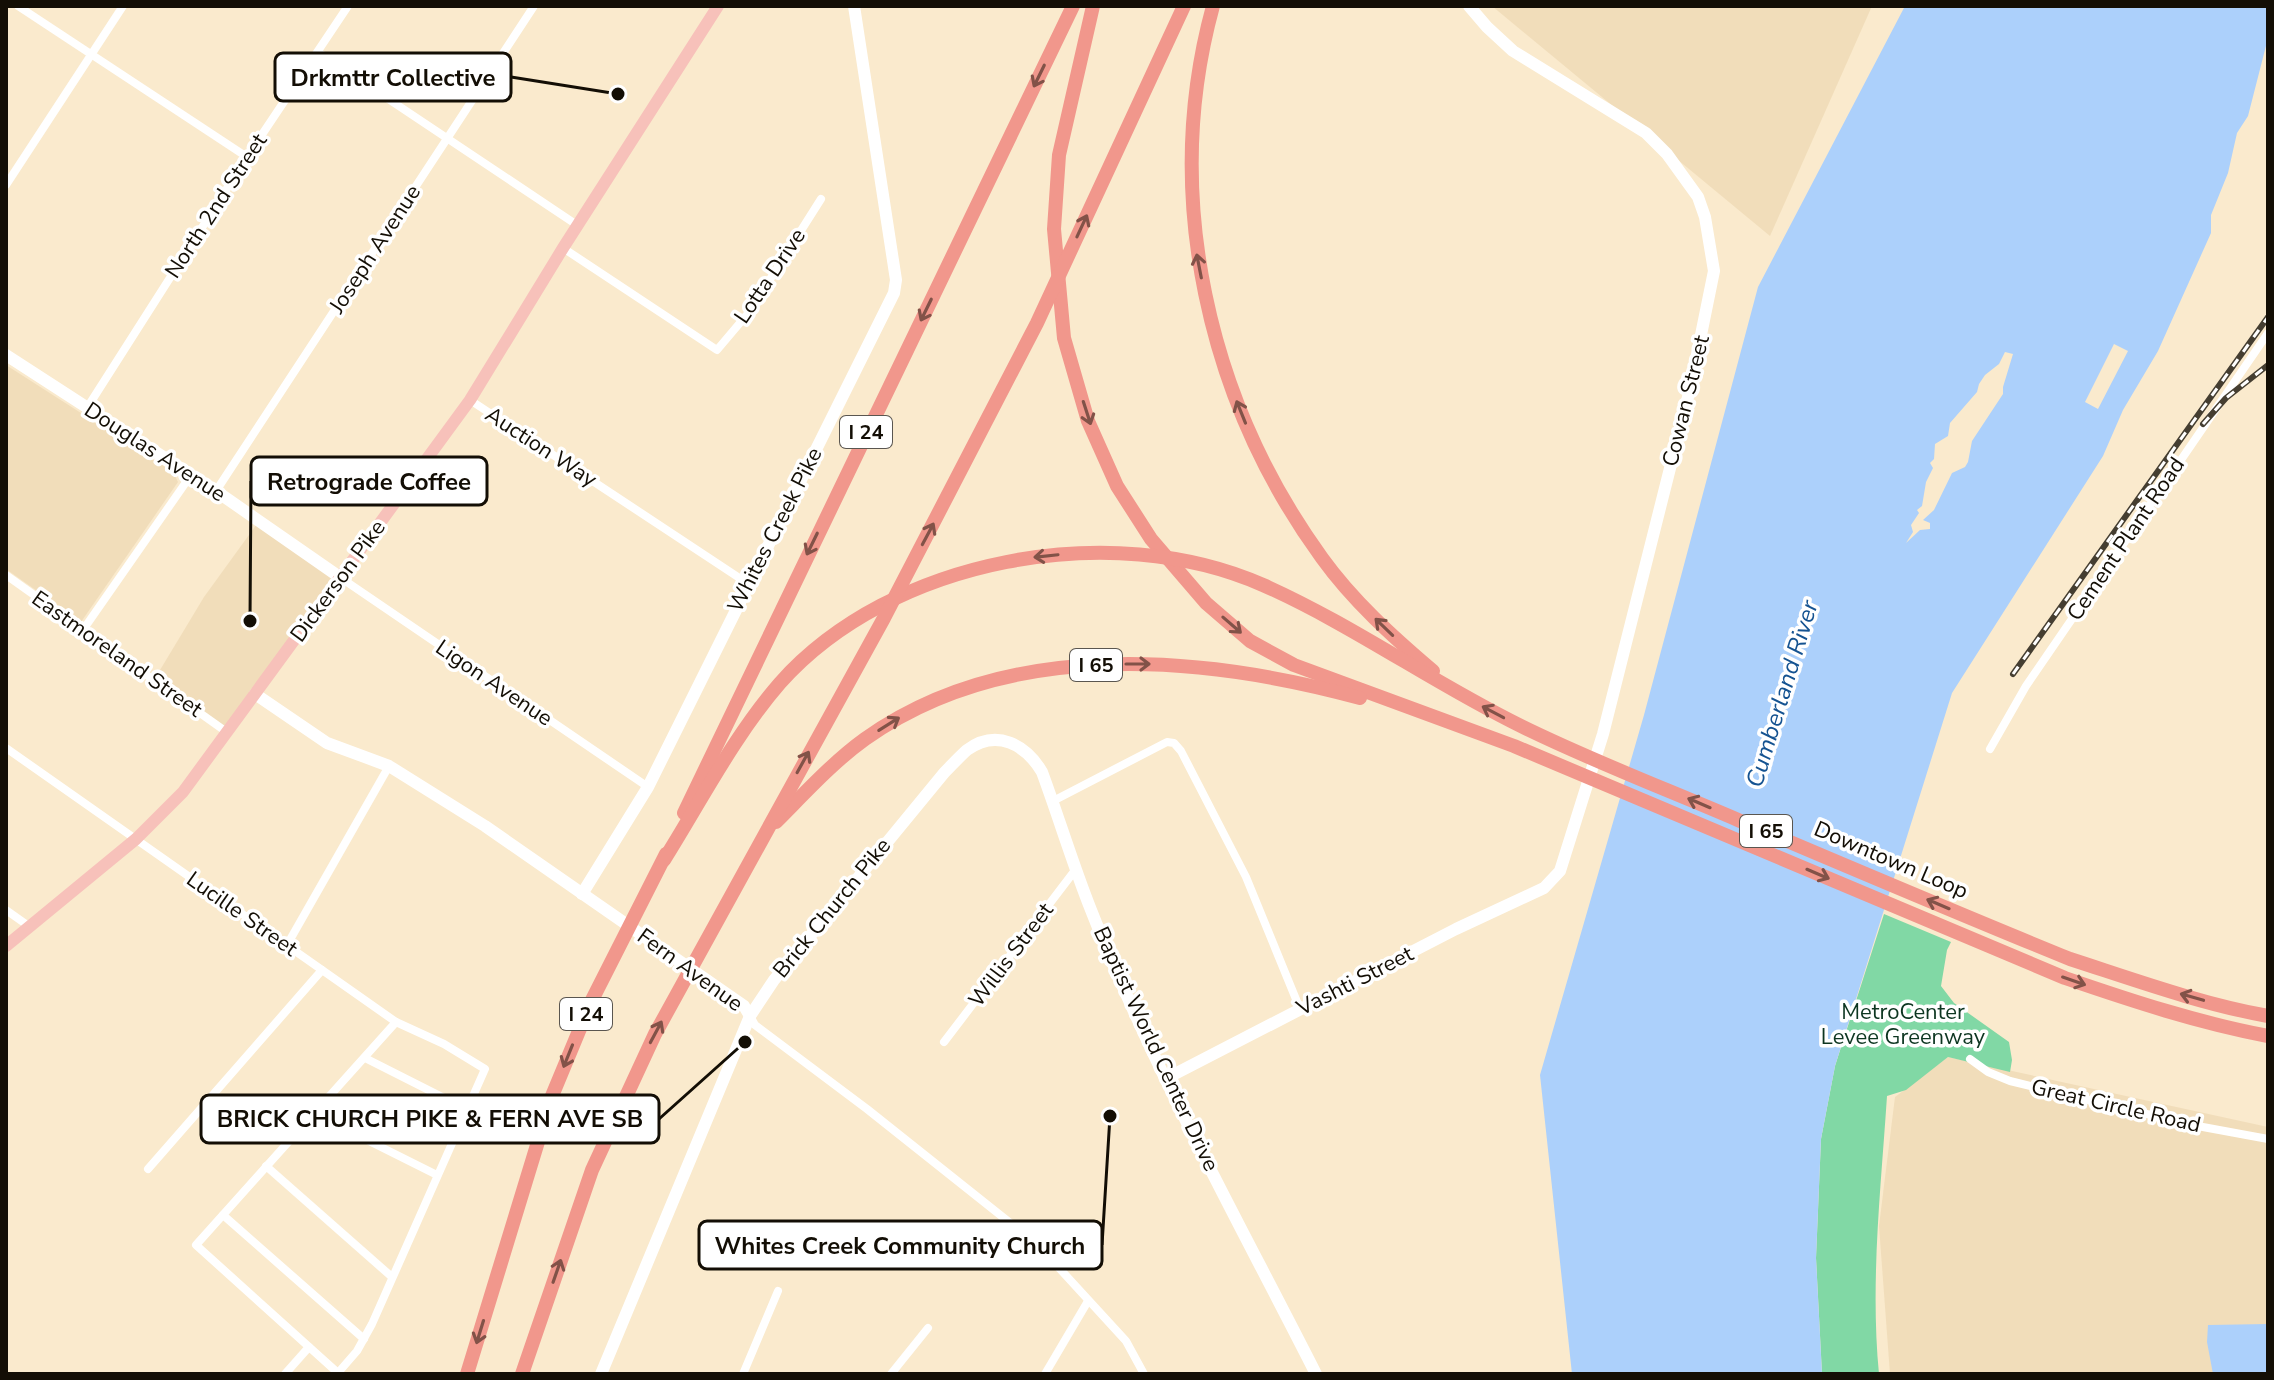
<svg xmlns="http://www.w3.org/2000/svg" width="2274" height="1380" viewBox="0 0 2274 1380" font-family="'Nunito Sans',sans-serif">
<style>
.built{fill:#f1ddba}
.green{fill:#81d8a5}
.water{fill:#acd0fb;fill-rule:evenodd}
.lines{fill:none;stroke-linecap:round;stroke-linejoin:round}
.street{stroke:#fff;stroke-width:8}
.secondary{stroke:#fff;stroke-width:12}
.primary{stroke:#f7c1ba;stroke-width:12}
.highway{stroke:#f1978c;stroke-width:14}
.rail-casing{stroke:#453e31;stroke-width:6}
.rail{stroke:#fff;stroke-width:3;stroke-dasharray:9;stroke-linecap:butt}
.oneway{stroke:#825248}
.labels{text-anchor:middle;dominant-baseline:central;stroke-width:7;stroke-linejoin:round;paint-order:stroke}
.shield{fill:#fff;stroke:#5a5650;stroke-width:2}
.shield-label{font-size:20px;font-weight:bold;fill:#130e05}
.street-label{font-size:22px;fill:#130e05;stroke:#fff}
.park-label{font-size:22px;fill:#0d3621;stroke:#fff}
.water-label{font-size:24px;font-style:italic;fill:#155391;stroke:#fff}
.leader{fill:none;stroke:#130e05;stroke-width:3}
.callout-dot{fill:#130e05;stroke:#fff;stroke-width:3}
.callout{fill:#fff;stroke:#130e05;stroke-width:3}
.callout-label{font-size:24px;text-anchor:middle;font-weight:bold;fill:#130e05}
</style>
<rect width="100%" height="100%" fill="#faeacd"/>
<!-- built -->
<g class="built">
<path d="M1492,6H1872L1770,236Z"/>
<path d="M6,365L173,472L178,482L81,622L6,569Z"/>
<path d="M259,521L341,578L228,733L154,680L204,597Z"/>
<path d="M1948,1057L2268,1127V1374H1890L1879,1226L1895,1097Z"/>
</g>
<!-- green -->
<path class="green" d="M1884,914L1951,942L1947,950L1941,986L1954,1003L2009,1042L2012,1060L2010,1072L1948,1057L1906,1090L1887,1096C1881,1188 1870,1282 1879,1374H1822L1816,1258L1821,1139L1835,1066Z"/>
<!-- water -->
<g class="water">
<path d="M1905,6H2268V38L2248,116L2237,133L2228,173L2211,215V233L2158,351L2123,410L2103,456L1952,693L1835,1066L1821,1139L1816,1258L1822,1374H1572L1540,1075L1644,715L1758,287ZM2114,344L2128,351L2098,409L2085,402ZM2005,352L2013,354L2003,387V394L1972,441L1968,462L1965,467L1952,473L1934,510L1923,520L1930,523V529L1920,530L1906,543L1913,532L1911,525L1919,513L1917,510L1922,506L1926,482L1933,468L1930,463L1934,459L1935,444L1948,436L1950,423L1977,392L1979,384L1985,375L1999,364Z"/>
<path d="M2268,1324V1374H2213L2207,1342L2208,1325Z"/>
</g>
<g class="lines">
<!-- street -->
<g class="street">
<path d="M18,6L247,157"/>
<path d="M318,52L577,225"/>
<path d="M6,185L123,6"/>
<path d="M563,248L717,350L750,311L821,199"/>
<path d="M470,400L747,583"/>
<path d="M87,408L247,157L348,6"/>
<path d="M216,491L534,6"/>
<path d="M6,575L228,733"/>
<path d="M341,578L648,787"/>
<path d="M83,630L191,475"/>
<path d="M6,748L396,1022L444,1044L485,1069L372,1324L357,1351L337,1374"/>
<path d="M1990,749L2026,686L2268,333"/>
<path d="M1053,801L1167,742L1174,743L1181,751L1246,877L1300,1009"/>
<path d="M6,910L30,927"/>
<path d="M287,945L389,766"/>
<path d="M750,1016L755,1025L867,1109L1038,1245L1126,1341L1144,1374"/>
<path d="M944,1042L1076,869"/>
<path d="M365,1058L466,1109"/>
<path d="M1970,1059L1988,1072L2010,1081L2192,1125L2268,1139"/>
<path d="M313,1113L437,1175"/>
<path d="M266,1166L392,1277"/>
<path d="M148,1169L322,970"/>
<path d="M223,1215L364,1339"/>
<path d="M338,1373L196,1245L396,1022"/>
<path d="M285,1374L309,1347"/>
<path d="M743,1374L778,1291"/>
<path d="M891,1374L928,1328"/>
<path d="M1045,1374L1088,1301"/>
</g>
<!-- secondary -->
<g class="secondary">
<path d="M6,355L216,491L341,578"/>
<path d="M255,694L327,743L389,766L485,826L744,1006L750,1016"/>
<path d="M582,894L648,787L894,293L896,280L854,6"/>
<path d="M1167,1078L1456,929L1544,888L1560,871L1603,734L1690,389L1714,271L1705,217L1698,197L1667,154L1646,133L1513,51L1487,27L1469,6"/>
<path d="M601,1374L750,1016L774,980L944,773C951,766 959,757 967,750C997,728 1026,745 1042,772C1059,818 1073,865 1091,910C1153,1069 1239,1222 1316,1374"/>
</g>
<!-- primary -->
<path class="primary" d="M6,946L136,839L183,792L470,400L563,248L718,6"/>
<!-- highway -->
<g class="highway">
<path d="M1093,6L1059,155L1054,229L1064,338L1088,421L1117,486L1151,539L1206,603L1250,641L1294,665L1514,746L2065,978C2132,1001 2199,1023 2268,1036"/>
<path d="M1213,6C1161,195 1208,401 1322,558C1353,601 1393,637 1433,671"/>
<path d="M684,813L1073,6"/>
<path d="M776,822C804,794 833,762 865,739C1007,638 1201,655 1360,698"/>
<path d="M664,860C701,801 734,736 780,683C891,558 1112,518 1263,585C1353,625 1433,683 1521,726C1592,761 1666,789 1738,820C1849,867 1959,914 2070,959C2135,980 2201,1004 2268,1016"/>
<path d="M467,1374L552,1096L591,1002L666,854"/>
<path d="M522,1374L592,1170L655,1034L884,618L1037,323L1184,6"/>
</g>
<defs>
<g id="rail">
<path d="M2203,424L2226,398L2268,365"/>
<path d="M2013,674L2268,317"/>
</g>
</defs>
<!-- rail casing -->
<use href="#rail" class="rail-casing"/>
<!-- rail -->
<use href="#rail" class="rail"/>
</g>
<!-- one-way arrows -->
<defs><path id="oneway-shaft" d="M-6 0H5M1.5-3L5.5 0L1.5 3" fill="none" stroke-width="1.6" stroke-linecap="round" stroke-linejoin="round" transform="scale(2)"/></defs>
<g class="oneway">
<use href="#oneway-shaft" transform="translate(1039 76) rotate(116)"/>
<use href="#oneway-shaft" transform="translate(1082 226) rotate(-65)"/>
<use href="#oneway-shaft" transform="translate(1199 266) rotate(-101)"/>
<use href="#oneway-shaft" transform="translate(926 310) rotate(116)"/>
<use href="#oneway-shaft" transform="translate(1241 412) rotate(-112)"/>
<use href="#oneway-shaft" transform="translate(1087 413) rotate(72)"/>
<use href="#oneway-shaft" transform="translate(928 534) rotate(-62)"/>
<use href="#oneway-shaft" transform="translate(812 544) rotate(116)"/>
<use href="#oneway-shaft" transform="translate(1046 556) rotate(174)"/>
<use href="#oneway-shaft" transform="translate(1232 625) rotate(41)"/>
<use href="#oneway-shaft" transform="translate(1384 627) rotate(-136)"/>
<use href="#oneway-shaft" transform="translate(1138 664)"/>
<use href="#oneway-shaft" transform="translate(1493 712) rotate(-152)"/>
<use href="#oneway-shaft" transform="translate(889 724) rotate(-32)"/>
<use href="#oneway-shaft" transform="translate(803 762) rotate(-61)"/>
<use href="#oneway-shaft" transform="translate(1699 803) rotate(-157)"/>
<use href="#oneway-shaft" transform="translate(1818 874) rotate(23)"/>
<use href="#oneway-shaft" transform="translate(1938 904) rotate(-157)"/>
<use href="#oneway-shaft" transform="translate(2074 981) rotate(19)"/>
<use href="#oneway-shaft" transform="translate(2192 997) rotate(-164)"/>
<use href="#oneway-shaft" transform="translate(656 1032) rotate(-62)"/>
<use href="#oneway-shaft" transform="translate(568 1056) rotate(112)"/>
<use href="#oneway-shaft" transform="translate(557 1271) rotate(-71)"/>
<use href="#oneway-shaft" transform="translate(480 1332) rotate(107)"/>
</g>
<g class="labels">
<!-- shield labels -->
<g class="shield">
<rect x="840" y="416" width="52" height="32" rx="6"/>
<rect x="1070" y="649" width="52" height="32" rx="6"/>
<rect x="1740" y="815" width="52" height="32" rx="6"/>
<rect x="560" y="998" width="52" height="32" rx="6"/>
</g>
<g class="shield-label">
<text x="866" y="432">I 24</text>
<text x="1096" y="665">I 65</text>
<text x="1766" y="831">I 65</text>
<text x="586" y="1014">I 24</text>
</g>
<!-- street labels -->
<g class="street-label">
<text transform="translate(216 206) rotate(-57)">North 2nd Street</text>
<text transform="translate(375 249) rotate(-57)">Joseph Avenue</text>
<text transform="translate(770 276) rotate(-56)">Lotta Drive</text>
<text transform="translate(1686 401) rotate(-76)">Cowan Street</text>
<text transform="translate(541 447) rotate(33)">Auction Way</text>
<text transform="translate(155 452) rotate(33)">Douglas Avenue</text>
<text transform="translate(775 530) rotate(-63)">Whites Creek Pike</text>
<text transform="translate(2126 539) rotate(-56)">Cement Plant Road</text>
<text transform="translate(338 581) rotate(-54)">Dickerson Pike</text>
<text transform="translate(117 654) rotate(35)">Eastmoreland Street</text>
<text transform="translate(494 683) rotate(34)">Ligon Avenue</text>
<text transform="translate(1891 860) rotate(23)">Downtown Loop</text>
<text transform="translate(832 908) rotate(-51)">Brick Church Pike</text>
<text transform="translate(242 914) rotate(35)">Lucille Street</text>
<text transform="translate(1011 955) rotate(-53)">Willis Street</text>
<text transform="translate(690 970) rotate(36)">Fern Avenue</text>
<text transform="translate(1355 981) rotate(-27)">Vashti Street</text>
<text transform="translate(1156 1049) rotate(65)">Baptist World Center Drive</text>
<text transform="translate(2116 1106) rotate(13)">Great Circle Road</text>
</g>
<!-- park labels -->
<g class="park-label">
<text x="1903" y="1012">MetroCenter<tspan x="1903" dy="25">Levee Greenway</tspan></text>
</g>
<!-- water labels -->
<g class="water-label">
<text transform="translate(1782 694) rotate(-73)">Cumberland River</text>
</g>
</g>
<!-- callouts -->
<path class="leader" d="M618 94L511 77M250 621L251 481M745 1042L659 1119M1110 1116L1102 1245"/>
<g class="callout-dot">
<circle cx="618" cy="94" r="8"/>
<circle cx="250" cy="621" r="8"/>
<circle cx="745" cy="1042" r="8"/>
<circle cx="1110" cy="1116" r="8"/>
</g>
<g class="callout">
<rect x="275" y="53" width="236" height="48" rx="8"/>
<rect x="251" y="457" width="236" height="48" rx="8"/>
<rect x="201" y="1095" width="458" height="48" rx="8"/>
<rect x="699" y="1221" width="403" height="48" rx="8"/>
</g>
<g class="callout-label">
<text x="393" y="86">Drkmttr Collective</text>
<text x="369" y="490">Retrograde Coffee</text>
<text x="430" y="1127">BRICK CHURCH PIKE &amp; FERN AVE SB</text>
<text x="900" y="1254">Whites Creek Community Church</text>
</g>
<!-- border -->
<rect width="2274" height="1380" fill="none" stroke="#130e05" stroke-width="16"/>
</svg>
